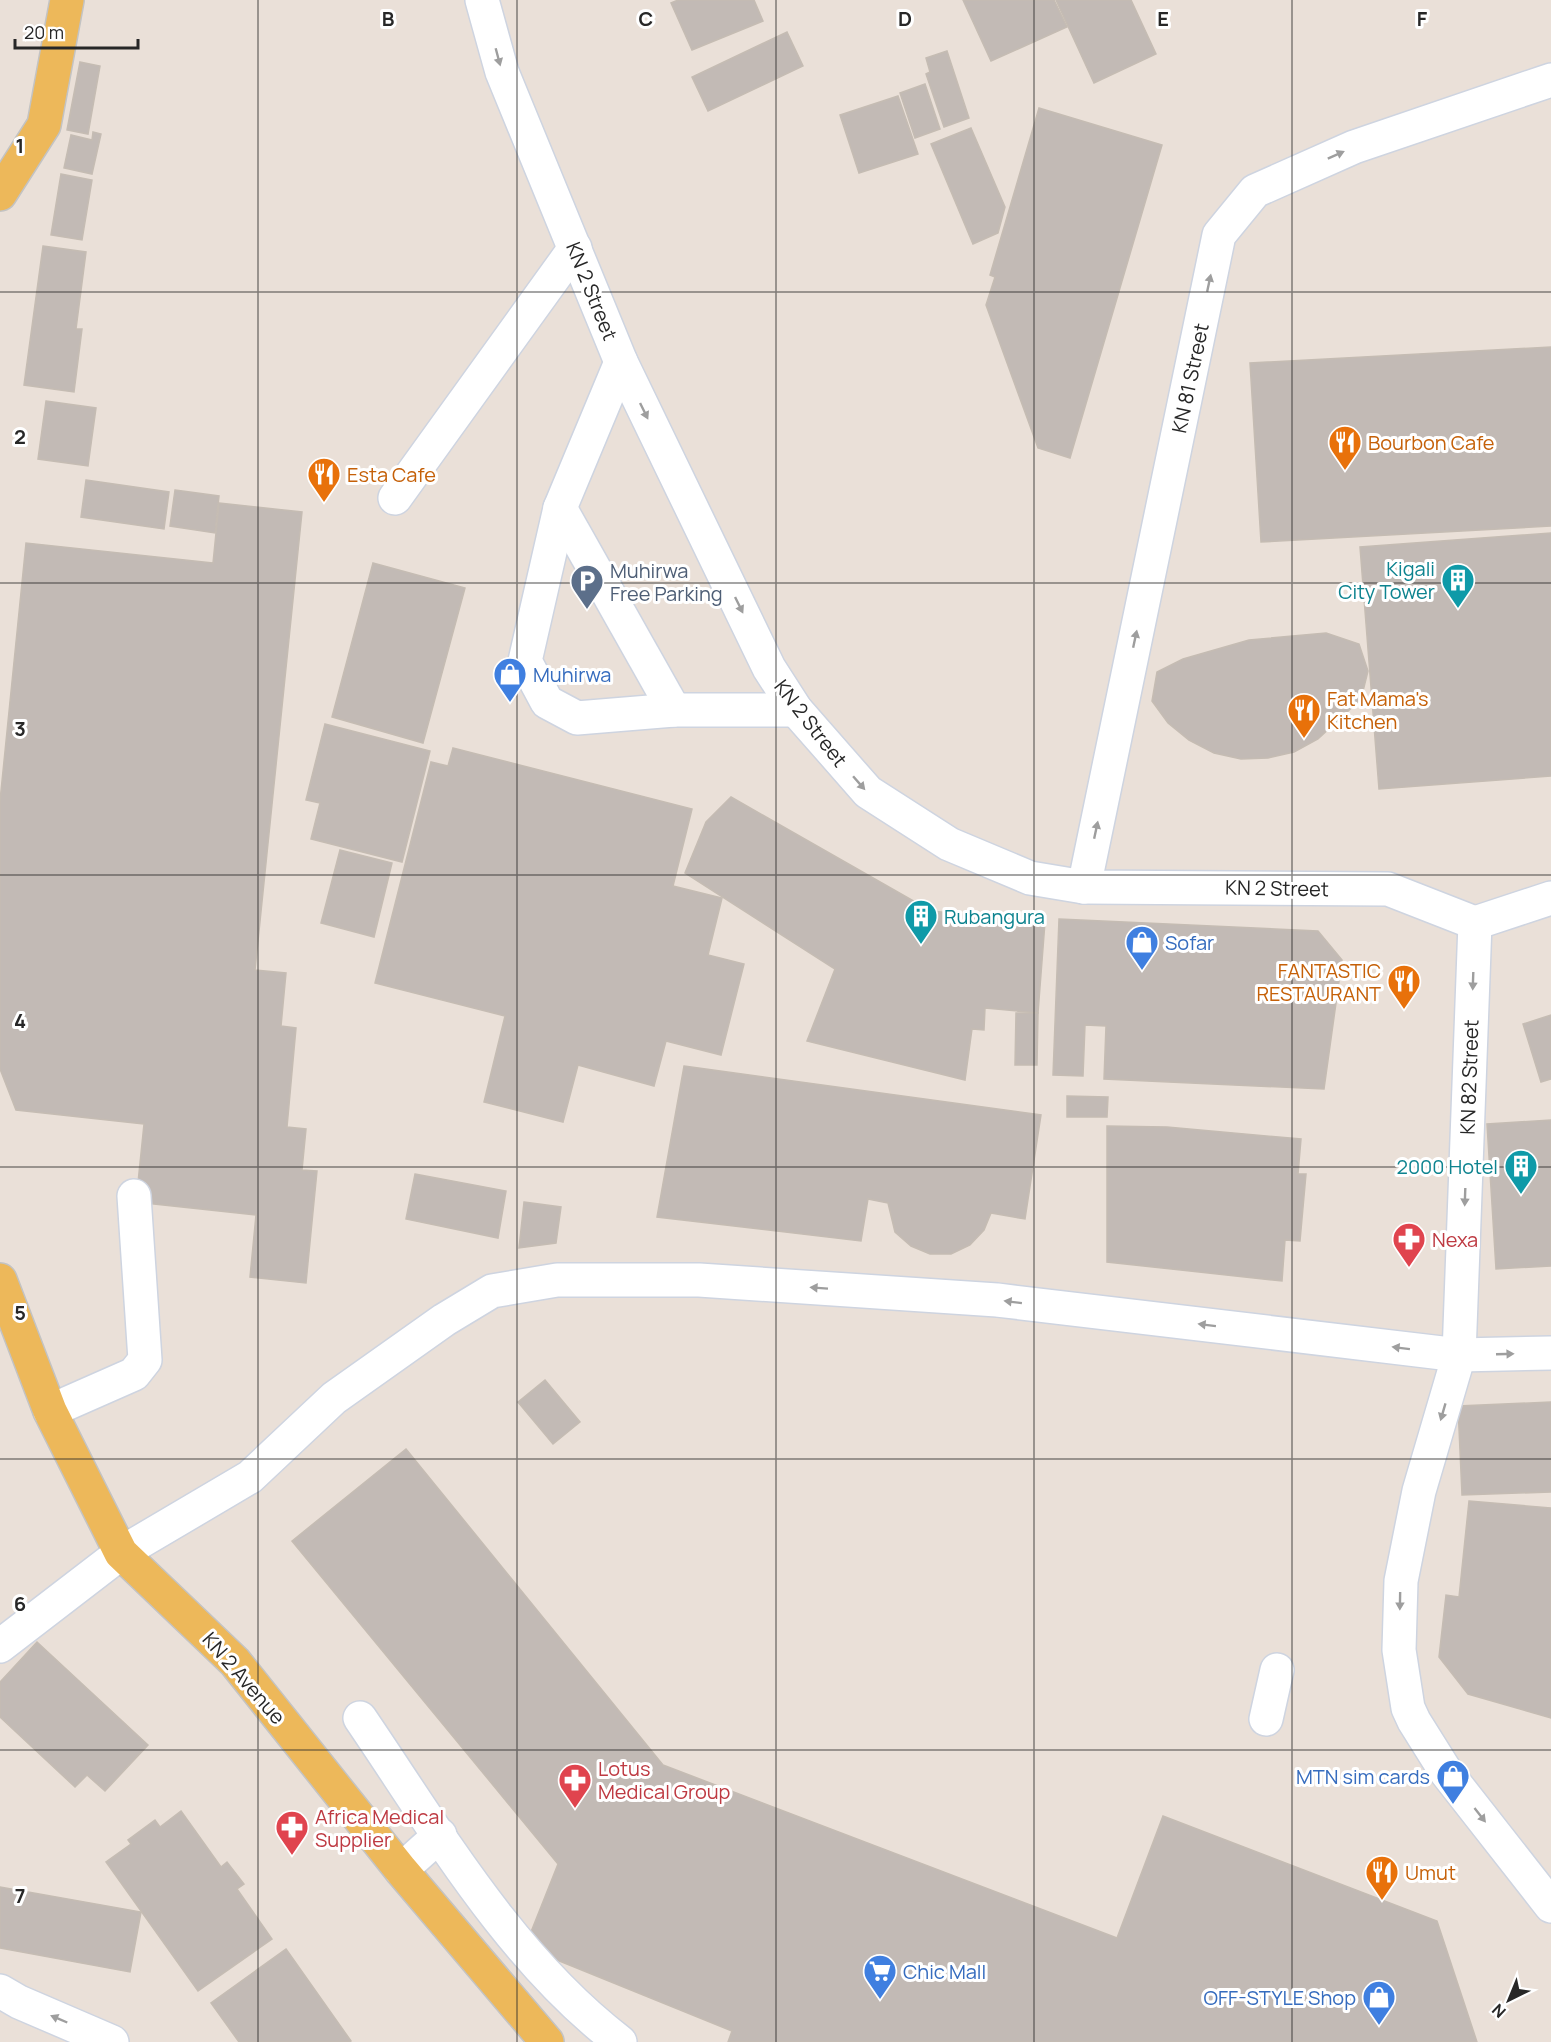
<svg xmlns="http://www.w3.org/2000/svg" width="1551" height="2042" viewBox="0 0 1551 2042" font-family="Manrope,sans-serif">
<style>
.building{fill:#c2bab5;stroke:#c5bcb3;stroke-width:1.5}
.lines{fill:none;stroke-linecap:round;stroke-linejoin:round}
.minor-casing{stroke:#ced4e0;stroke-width:36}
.major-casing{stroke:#c3c3c3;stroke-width:36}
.minor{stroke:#fff;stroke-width:33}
.major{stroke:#edb85a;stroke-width:33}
.oneway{fill:#9e9e9e}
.grid{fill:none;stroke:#272727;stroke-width:1.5;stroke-opacity:0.55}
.labels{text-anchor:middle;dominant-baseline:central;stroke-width:6;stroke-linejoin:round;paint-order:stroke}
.street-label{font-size:20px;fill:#272727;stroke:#fff}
.food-label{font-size:20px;fill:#c56008;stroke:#fff;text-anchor:start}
.culture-label{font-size:20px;fill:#0d838f;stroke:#fff;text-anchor:end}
.service-label{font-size:20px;fill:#4e5e75;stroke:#fff;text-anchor:start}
.shop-label{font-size:20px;fill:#366cbe;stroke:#fff;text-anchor:start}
.health-label{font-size:20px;fill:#be3a42;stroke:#fff;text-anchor:start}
.grid-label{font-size:20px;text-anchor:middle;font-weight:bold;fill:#272727;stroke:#fff;stroke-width:6;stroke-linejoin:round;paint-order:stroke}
</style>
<rect width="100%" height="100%" fill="#eae0d8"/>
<!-- building -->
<g class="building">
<path d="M678,0H754L763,21L692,50L671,3Z"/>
<path d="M963,0H1054L1067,27L991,61Z"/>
<path d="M1056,0H1131L1156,54L1094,83Z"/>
<path d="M787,32L803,66L708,111L692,77Z"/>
<path d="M947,51L969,118L944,127L926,74L930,72L926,58Z"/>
<path d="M80,62L100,66L88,134L67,130Z"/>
<path d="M925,84L940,129L915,138L900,93Z"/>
<path d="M898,96L918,154L859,173L840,115Z"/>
<path d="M1039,108L1162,145L1070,458L1038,448L986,305L995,277L990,275Z"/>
<path d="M971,128L1005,207L998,233L973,244L931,144Z"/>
<path d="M93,132L101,134L92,174L64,168L71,135L92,140Z"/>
<path d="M61,174L92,180L82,240L51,235Z"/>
<path d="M43,246L86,252L76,329H82L74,392L24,385Z"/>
<path d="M1551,347V526L1261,542L1250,363Z"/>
<path d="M46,401L96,408L88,466L38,459Z"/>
<path d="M86,480L169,492L164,529L81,517Z"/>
<path d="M175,490L219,496L215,533L170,526Z"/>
<path d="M219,503L302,512L255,970L286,973L281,1026L296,1028L287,1127L306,1129L302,1170L317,1171L306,1283L250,1277L256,1215L136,1202L144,1124L16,1110L0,1069V801L26,543L213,563Z"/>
<path d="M1551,533V776L1379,789L1360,547Z"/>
<path d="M373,563L465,588L423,743L332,717Z"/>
<path d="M1326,633L1359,644L1368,671L1361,699L1318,739L1294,752L1268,758L1241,759L1214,753L1189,740L1168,723L1152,701L1157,672L1183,659L1249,640Z"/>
<path d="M325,724L430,751L402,862L311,839L320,803L306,800Z"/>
<path d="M453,748L692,809L673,886L722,898L708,955L744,964L721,1055L666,1041L654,1086L578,1065L563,1122L484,1102L505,1016L375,983L431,762L448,766Z"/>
<path d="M731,797L931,911L1045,922L1038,1013L985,1008L984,1030L972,1029L965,1080L807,1041L835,969L685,873L706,822Z"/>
<path d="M340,850L392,863L374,937L321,923Z"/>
<path d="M1059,919L1318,931L1342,960L1324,1089L1104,1079L1106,1026L1085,1025L1083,1076L1053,1075Z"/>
<path d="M1016,1013H1038L1037,1065H1015Z"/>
<path d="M1551,1015V1079L1541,1082L1523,1024Z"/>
<path d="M684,1066L1041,1115L1025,1219L991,1213L984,1230L970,1245L951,1254H930L911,1246L895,1232L888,1203L868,1199L861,1241L657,1217Z"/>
<path d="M1067,1096L1108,1097L1107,1117H1067Z"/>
<path d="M1551,1120V1266L1496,1269L1487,1124Z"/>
<path d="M1107,1126L1167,1127L1301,1139L1298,1174H1306L1300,1241L1285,1240L1282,1281L1107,1262Z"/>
<path d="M415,1174L506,1191L498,1238L406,1219Z"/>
<path d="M524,1202L561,1207L556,1243L519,1248Z"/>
<path d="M545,1380L580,1422L553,1444L518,1402Z"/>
<path d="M1551,1402V1492L1462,1495L1458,1406Z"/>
<path d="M406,1449L663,1765L1117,1938L1163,1816L1437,1921L1477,2042H728L732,2031L525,1947L558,1864L292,1541Z"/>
<path d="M1469,1501L1551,1508V1718L1468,1694L1439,1657L1446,1595L1459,1597Z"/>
<path d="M37,1642L148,1745L105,1791L87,1775L75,1787L0,1717V1682Z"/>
<path d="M181,1811L221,1867L227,1862L244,1884L237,1889L272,1939L198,1991L106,1862L131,1844L128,1840L155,1820L160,1827Z"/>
<path d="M0,1887L141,1912L130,1972L0,1948Z"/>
<path d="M286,1949L351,2041L350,2042H239L211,2003Z"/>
</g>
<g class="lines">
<defs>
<g id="minor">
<path d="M482,0L502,72L621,362L769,668L796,710L868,792L949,844L1030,878L1084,887L1388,889L1475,923"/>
<path d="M621,362L560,508L525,661L547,702L577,718L674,710H796"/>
<path d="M395,498L575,248"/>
<path d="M560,508L674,710"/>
<path d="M1084,887L1219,235L1255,191L1354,147L1551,80"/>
<path d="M1475,923L1459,1355L1419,1491L1401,1581L1399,1650L1408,1708L1414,1721L1446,1772L1551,1906"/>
<path d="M1475,923L1551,898"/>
<path d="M50,1411L134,1374L145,1360L134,1196"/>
<path d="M0,1646L121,1553L250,1477L334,1398L444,1320L492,1291L557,1280H699L997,1300L1459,1355L1551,1353"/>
<path d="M360,1718C437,1831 510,1958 620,2042"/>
<path d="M1266,1719L1277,1670"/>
<path d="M401,1870L440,1835"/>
<path d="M0,1991L19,2002L112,2042"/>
</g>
<g id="major">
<path d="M0,194L44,125L67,0"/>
<path d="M0,1280L50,1411L121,1553L235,1662L401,1870L547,2042"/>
</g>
</defs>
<!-- minor casing -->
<use href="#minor" class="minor-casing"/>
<!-- major casing -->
<use href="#major" class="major-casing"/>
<!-- minor -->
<use href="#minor" class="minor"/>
<!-- major -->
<use href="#major" class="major"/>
</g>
<!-- one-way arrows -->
<defs><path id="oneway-solid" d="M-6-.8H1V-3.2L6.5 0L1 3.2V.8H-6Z" transform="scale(1.5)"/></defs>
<g class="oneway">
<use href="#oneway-solid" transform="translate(498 57) rotate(75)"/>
<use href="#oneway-solid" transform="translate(1336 155) rotate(-24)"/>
<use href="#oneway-solid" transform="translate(1209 283) rotate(-78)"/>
<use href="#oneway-solid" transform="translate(644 411) rotate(64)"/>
<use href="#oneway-solid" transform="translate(739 605) rotate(64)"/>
<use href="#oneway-solid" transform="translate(1135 639) rotate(-78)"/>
<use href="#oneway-solid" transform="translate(859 783) rotate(49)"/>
<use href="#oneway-solid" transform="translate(1096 830) rotate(-78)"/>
<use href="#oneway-solid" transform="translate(1473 981) rotate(92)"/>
<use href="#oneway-solid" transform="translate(1465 1197) rotate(92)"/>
<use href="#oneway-solid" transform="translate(819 1288) rotate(-176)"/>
<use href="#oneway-solid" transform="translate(1013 1302) rotate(-173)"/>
<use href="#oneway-solid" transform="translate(1207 1325) rotate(-173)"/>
<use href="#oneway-solid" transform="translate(1401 1348) rotate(-173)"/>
<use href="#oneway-solid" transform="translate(1505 1354) rotate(-2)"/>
<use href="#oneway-solid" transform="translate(1443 1412) rotate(106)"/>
<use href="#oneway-solid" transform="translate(1400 1601) rotate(91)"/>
<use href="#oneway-solid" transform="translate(1480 1815) rotate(52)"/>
<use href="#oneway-solid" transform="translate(59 2019) rotate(-157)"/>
</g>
<!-- grid -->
<path class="grid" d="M258,0V2042M517,0V2042M776,0V2042M1034,0V2042M1292,0V2042M0,292H1551M0,583H1551M0,875H1551M0,1167H1551M0,1459H1551M0,1750H1551"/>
<!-- icons -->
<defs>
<symbol id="restaurant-pin" viewBox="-11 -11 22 30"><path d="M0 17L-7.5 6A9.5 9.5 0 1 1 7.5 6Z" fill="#e8710a" stroke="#fff"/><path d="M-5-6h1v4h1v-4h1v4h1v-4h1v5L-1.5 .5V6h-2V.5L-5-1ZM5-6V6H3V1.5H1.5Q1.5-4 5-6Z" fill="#fff"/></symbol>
<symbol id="building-pin" viewBox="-11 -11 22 30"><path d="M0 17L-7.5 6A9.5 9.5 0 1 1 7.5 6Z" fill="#0f9aa8" stroke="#fff"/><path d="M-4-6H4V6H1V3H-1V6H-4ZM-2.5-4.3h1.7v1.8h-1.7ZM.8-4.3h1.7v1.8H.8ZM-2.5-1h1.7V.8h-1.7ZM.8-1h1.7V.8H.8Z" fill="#fff"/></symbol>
<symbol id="parking-pin" viewBox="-11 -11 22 30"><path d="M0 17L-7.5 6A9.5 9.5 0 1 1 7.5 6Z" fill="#5c6f8a" stroke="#fff"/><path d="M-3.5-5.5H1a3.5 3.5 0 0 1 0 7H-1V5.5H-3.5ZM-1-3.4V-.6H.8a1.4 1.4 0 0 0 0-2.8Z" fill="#fff"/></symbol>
<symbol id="shop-pin" viewBox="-11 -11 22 30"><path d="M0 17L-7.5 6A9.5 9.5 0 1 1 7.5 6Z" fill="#3f7fe0" stroke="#fff"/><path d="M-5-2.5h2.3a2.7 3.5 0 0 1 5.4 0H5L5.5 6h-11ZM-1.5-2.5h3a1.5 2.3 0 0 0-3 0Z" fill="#fff"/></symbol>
<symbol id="pharmacy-pin" viewBox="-11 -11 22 30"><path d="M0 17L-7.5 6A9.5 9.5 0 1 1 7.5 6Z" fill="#e0444e" stroke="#fff"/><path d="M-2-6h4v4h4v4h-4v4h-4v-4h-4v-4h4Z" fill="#fff"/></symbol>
<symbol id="supermarket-pin" viewBox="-11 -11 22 30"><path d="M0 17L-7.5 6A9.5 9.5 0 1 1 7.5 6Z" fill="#3f7fe0" stroke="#fff"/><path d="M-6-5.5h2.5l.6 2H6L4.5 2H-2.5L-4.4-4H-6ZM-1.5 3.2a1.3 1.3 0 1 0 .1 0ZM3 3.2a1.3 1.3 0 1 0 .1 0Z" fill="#fff"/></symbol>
</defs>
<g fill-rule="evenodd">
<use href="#restaurant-pin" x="1326" y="423" width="38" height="52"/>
<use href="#restaurant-pin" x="305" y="455" width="38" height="52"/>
<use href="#building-pin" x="1439" y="561" width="38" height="52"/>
<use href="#parking-pin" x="568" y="562" width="38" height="52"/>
<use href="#shop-pin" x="491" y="655" width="38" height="52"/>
<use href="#restaurant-pin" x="1285" y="691" width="38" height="52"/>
<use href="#building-pin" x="902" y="897" width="38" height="52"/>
<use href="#shop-pin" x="1123" y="923" width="38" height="52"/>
<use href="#restaurant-pin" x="1385" y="962" width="38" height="52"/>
<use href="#building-pin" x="1502" y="1147" width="38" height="52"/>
<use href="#pharmacy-pin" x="1390" y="1220" width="38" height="52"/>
<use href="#shop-pin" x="1434" y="1757" width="38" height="52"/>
<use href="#pharmacy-pin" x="556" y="1761" width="38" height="52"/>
<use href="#pharmacy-pin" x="273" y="1808" width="38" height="52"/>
<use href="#restaurant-pin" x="1363" y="1853" width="38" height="52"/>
<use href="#supermarket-pin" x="861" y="1952" width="38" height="52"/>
<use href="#shop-pin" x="1360" y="1978" width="38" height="52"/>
</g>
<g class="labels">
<!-- street labels -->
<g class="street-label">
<text transform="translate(592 291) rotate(68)">KN 2 Street</text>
<text transform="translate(1190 378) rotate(-78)">KN 81 Street</text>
<text transform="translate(811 723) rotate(52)">KN 2 Street</text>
<text transform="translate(1277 888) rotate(1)">KN 2 Street</text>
<text transform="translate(1469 1077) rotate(-88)">KN 82 Street</text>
<text transform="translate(244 1678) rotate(49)">KN 2 Avenue</text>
</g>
<!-- food labels -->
<g class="food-label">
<text x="1368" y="442">Bourbon Cafe</text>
<text x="347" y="474">Esta Cafe</text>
<text x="1327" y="698">Fat Mama's<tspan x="1327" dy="23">Kitchen</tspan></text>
<text x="1381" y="970" text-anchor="end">FANTASTIC<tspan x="1381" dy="23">RESTAURANT</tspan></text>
<text x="1405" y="1872">Umut</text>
</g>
<!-- culture labels -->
<g class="culture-label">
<text x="1435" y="568">Kigali<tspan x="1435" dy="23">City Tower</tspan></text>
<text x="944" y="916" text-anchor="start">Rubangura</text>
<text x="1498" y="1166">2000 Hotel</text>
</g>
<!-- service labels -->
<g class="service-label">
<text x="610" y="570">Muhirwa<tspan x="610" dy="23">Free Parking</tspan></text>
</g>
<!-- shop labels -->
<g class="shop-label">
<text x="533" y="674">Muhirwa</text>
<text x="1165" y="942">Sofar</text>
<text x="1430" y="1776" text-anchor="end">MTN sim cards</text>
<text x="903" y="1971">Chic Mall</text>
<text x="1356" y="1997" text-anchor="end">OFF-STYLE Shop</text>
</g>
<!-- health labels -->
<g class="health-label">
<text x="1432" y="1239">Nexa</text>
<text x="598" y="1768">Lotus<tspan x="598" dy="23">Medical Group</tspan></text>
<text x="315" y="1816">Africa Medical<tspan x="315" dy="23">Supplier</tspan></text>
</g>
</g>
<g class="grid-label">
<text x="388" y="26">B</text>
<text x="646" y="26">C</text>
<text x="905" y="26">D</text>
<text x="1163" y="26">E</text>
<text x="1422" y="26">F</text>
<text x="20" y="153">1</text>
<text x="20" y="444">2</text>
<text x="20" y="736">3</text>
<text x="20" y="1028">4</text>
<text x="20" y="1320">5</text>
<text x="20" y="1611">6</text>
<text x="20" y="1903">7</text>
</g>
<!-- north arrow -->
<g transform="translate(1509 2000) rotate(223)" stroke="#ffffff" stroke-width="4.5" paint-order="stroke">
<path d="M0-4.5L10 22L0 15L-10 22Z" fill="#272727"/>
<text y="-9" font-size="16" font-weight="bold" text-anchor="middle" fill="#272727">N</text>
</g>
<!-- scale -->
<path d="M15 39v9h123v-9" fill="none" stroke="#272727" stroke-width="3"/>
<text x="24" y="39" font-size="18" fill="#272727" stroke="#ffffff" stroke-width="4.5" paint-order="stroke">20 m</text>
</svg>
